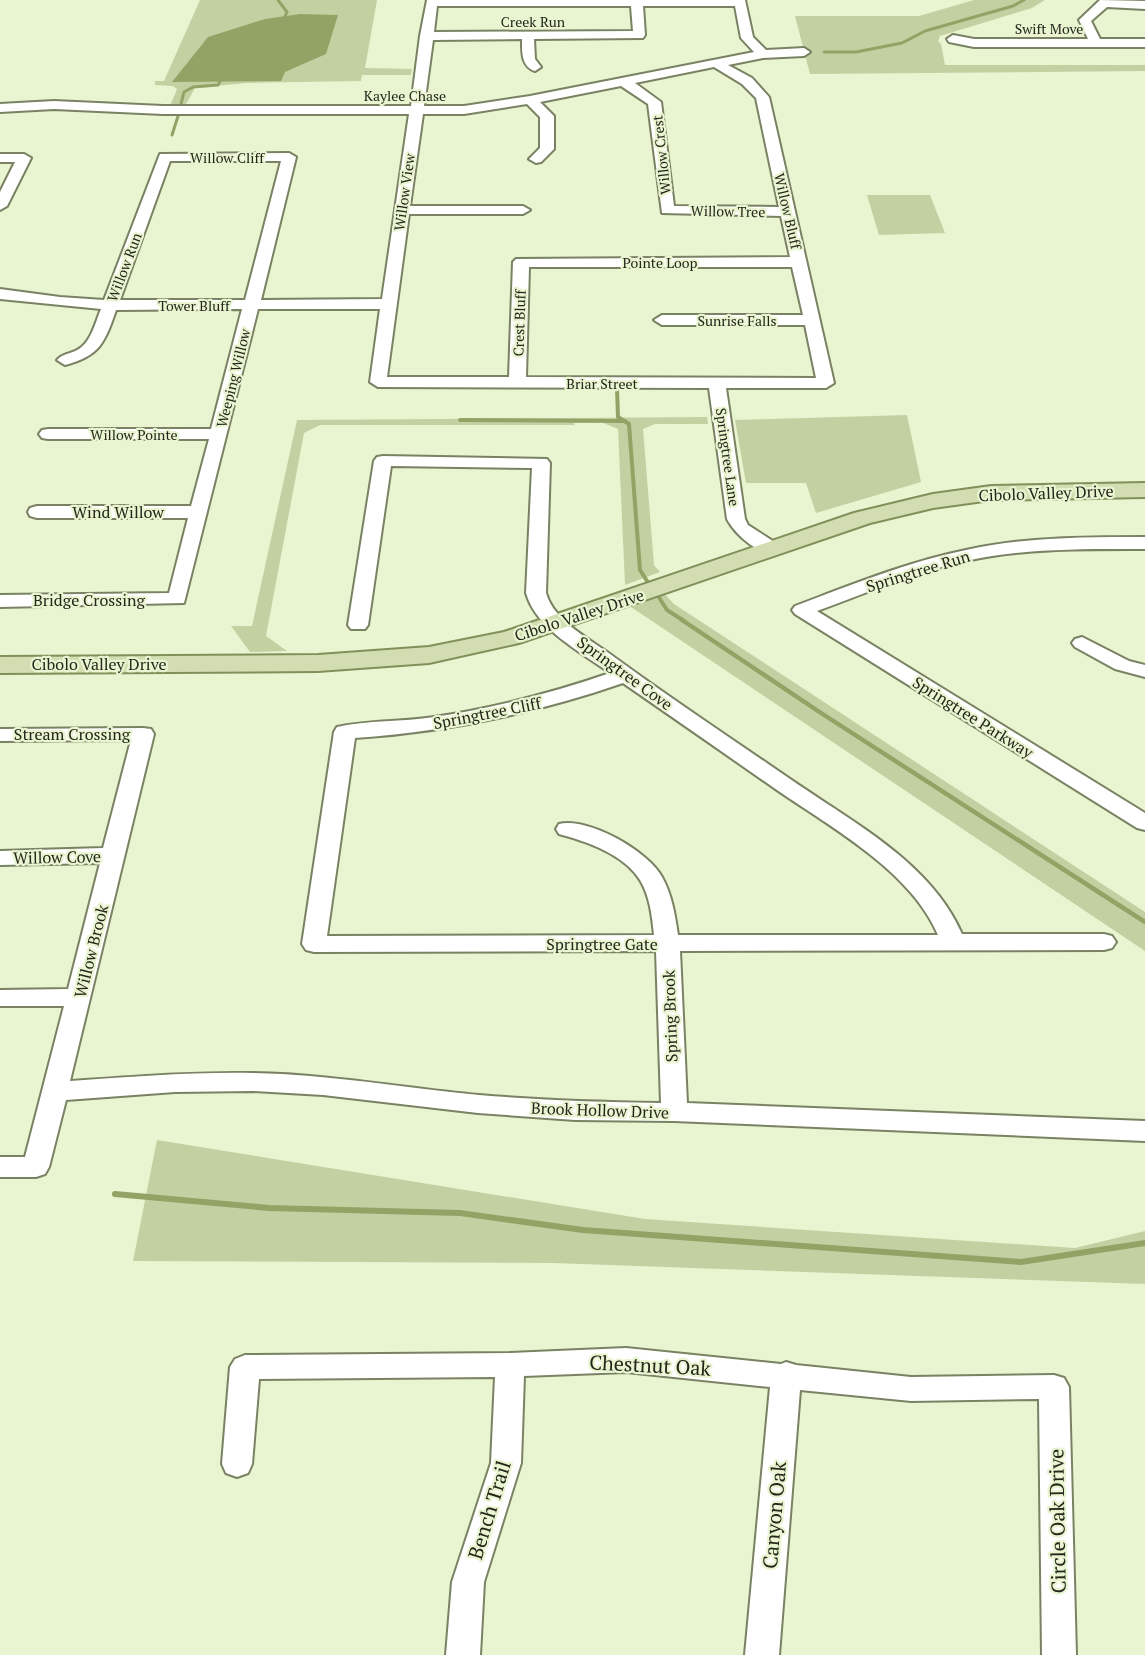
<svg xmlns="http://www.w3.org/2000/svg" width="1145" height="1655" viewBox="0 0 1145 1655" font-family="'PT Serif',serif">
<style>
.green{fill:#c3d1a2}
.water{fill:#93a366}
.lines{fill:none;stroke-linecap:round;stroke-linejoin:round}
.stream-far3{stroke:#93a366;stroke-width:3}
.stream-far2{stroke:#93a366;stroke-width:4}
.stream-far1{stroke:#93a366;stroke-width:4.5}
.stream{stroke:#93a366;stroke-width:6}
.minor-casing{stroke:#798262;stroke-width:4}
.major-casing{stroke:#81905a;stroke-width:4}
.minor{fill:#fff;fill-rule:evenodd}
.major{fill:#d2deb1;fill-rule:evenodd}
.labels{text-anchor:middle;dominant-baseline:central;stroke-width:4.5;stroke-linejoin:round;paint-order:stroke}
.far-street-label{font-size:14px;fill:#23271a;stroke:#e9f4d1}
.street-label{font-size:16px;fill:#23271a;stroke:#e9f4d1}
.near-street-label{font-size:20px;fill:#23271a;stroke:#e9f4d1}
</style>
<rect width="100%" height="100%" fill="#e9f4d1"/>
<!-- green -->
<g class="green">
<path d="M200,0H377L365,68L412,69L411,75H362L361,81L246,83L195,88L185,106H170L177,89L173,86L155,85V81H164Z"/>
<path d="M974,0H1045L1032,8L940,36L938,41L941,44L945,65H1145V71L810,74L795,16H919Z"/>
<path d="M867,195H930L945,233L879,235Z"/>
<path d="M907,415L921,482L816,513L806,483H746L735,420Z"/>
<path d="M707,417L708,424H655L643,429L654,565L660,572L625,585L618,429L601,422L574,423L575,425H320L304,433L266,636L287,651L250,652L231,626H252L297,420Z"/>
<path d="M659,588L674,604L1145,912V951L622,601Z"/>
<path d="M157,1140L645,1219L1075,1248L1145,1231V1284L553,1263L133,1261Z"/>
</g>
<!-- water -->
<path class="water" d="M300,14L338,15L326,54L285,72L281,81L172,82L208,37L265,19Z"/>
<g class="lines">
<!-- stream-far3 -->
<g class="stream-far3">
<path d="M278,0L287,12L283,21"/>
<path d="M824,52H856L902,43L925,31L1013,6L1024,0"/>
<path d="M180,108L184,92L193,87L218,85L222,77"/>
<path d="M172,135L179,113"/>
</g>
<!-- stream-far2 -->
<g class="stream-far2">
<path d="M617,388L618,417L629,424L640,570L649,584"/>
<path d="M460,420L625,421"/>
<path d="M658,596L667,610L684,621"/>
</g>
<!-- stream-far1 -->
<path class="stream-far1" d="M682,620L821,713L1145,922"/>
<!-- stream -->
<path class="stream" d="M115,1194L269,1208L460,1213L583,1230L1021,1262L1145,1243"/>
<defs>
<g id="minor">
<path d="M427,0H745L753,37L766,50L804,48L810,52L804,56L763,58L728,65L752,78L769,97L834,383L826,388H726L745,519L748,525L779,545L781,549L779,553C760,558 735,534 727,519L709,388L378,387L370,382L380,309H258L184,603L0,607V595L169,593L188,518H37L30,516L28,512L30,508L37,506H191L209,439H48L42,438L39,434L42,430L48,429H211L242,309L116,310C105,342 100,356 65,365L57,360C63,353 72,354 79,349C92,340 95,323 101,309L0,299V289L60,297L104,300L160,154L289,153L296,157L261,300L382,299L409,114H163L54,109L0,112V104L54,101L163,106H411L420,36ZM437,6H631L633,31L434,32ZM643,6H735L741,38L754,52L530,96L464,106H424L433,40L522,39C522,52 521,66 535,71L541,67L535,59L534,39L643,38L645,35ZM714,67L742,84L756,98L779,207L674,206L661,102L635,83ZM621,86L648,104L662,213L781,216L790,257L516,259L513,262L509,377H387L409,214H523L530,210L523,206H410L423,114H464L527,104L540,117V148L529,159L536,163L541,162L554,149V116L540,102ZM170,161H281L245,300H120ZM529,267H792L803,315H662L654,320L662,325H805L816,378L526,377Z"/>
<path d="M1100,0L1145,1V9L1107,7L1091,21L1100,39H1145V47H974L949,42L947,39L953,35L974,39H1088L1079,20Z"/>
<path d="M0,154H24L31,158L7,206L0,210V192L15,162H0Z"/>
<path d="M383,456L547,459L550,463L546,593C554,621 588,638 610,654C670,698 732,739 793,781C854,823 931,863 962,934H1104L1112,936L1116,942L1112,948L1104,950L680,951L687,1103L1145,1121V1141L674,1121L575,1120L478,1113L323,1095L253,1091L175,1092L66,1100L49,1167L45,1174L36,1177H0V1157H25L64,1006H0V990L68,989L100,863L0,865V851L103,848L131,740L0,741V729L143,728L151,729L154,734L70,1081C131,1077 191,1072 252,1073C328,1074 403,1088 479,1095C539,1100 600,1102 661,1103L656,951L314,952L306,950L302,944L334,732L337,727C366,720 404,722 434,717C494,708 552,693 610,673C581,652 536,629 526,593L532,468L391,466L368,625L365,629H351L348,625L374,461L377,457ZM623,683C674,718 725,754 777,790C832,828 911,871 938,935H678C675,915 672,895 662,877C648,851 588,817 559,824L556,829L559,834C586,841 625,855 640,880C650,896 652,917 654,935L327,936L355,738C447,732 536,713 623,683Z"/>
<path d="M1145,537V549C1085,549 1025,548 966,561C915,572 866,593 817,611L1145,813V830L1137,828L795,614L792,610L795,606C851,585 907,562 966,550C1025,537 1085,537 1145,537Z"/>
<path d="M1082,637L1129,661L1145,665V677L1115,669L1075,647L1072,643L1075,639Z"/>
<path d="M626,1348L781,1364L786,1362L796,1365L911,1377L1054,1375L1064,1378L1069,1387L1076,1655H1042L1039,1399L911,1401L800,1390L779,1655H745L770,1387L626,1372L524,1376L521,1463L484,1582L480,1655H446L452,1582L491,1463L495,1377L259,1379L252,1464L248,1473L237,1477L226,1473L222,1464L230,1367L235,1359L245,1355L510,1353Z"/>
</g>
<path id="major" d="M1145,483V497L991,500L933,508L870,523L519,643L429,663L318,671L0,673V657L318,655L429,647L504,632L854,513L933,494L991,486Z"/>
</defs>
<!-- minor casing -->
<use href="#minor" class="minor-casing"/>
<!-- major casing -->
<use href="#major" class="major-casing"/>
<!-- minor -->
<use href="#minor" class="minor"/>
<!-- major -->
<use href="#major" class="major"/>
</g>
<g class="labels">
<!-- far-street labels -->
<g class="far-street-label">
<text x="533" y="21">Creek Run</text>
<text x="1049" y="28">Swift Move</text>
<text x="405" y="95">Kaylee Chase</text>
<text transform="translate(661 155) rotate(-96)">Willow Crest</text>
<text x="227" y="157">Willow Cliff</text>
<text transform="translate(404 192) rotate(-82)">Willow View</text>
<text transform="translate(728 211) rotate(1)">Willow Tree</text>
<text transform="translate(788 211) rotate(77)">Willow Bluff</text>
<text x="660" y="262">Pointe Loop</text>
<text transform="translate(124 267) rotate(-69)">Willow Run</text>
<text x="194" y="305">Tower Bluff</text>
<text x="737" y="320">Sunrise Falls</text>
<text transform="translate(519 323) rotate(-88)">Crest Bluff</text>
<text transform="translate(233 378) rotate(-76)">Weeping Willow</text>
<text x="602" y="383">Briar Street</text>
<text x="134" y="434">Willow Pointe</text>
<text transform="translate(728 457) rotate(82)">Springtree Lane</text>
</g>
<!-- street labels -->
<g class="street-label">
<text transform="translate(1046 493) rotate(-2)">Cibolo Valley Drive</text>
<text x="118" y="512">Wind Willow</text>
<text transform="translate(918 571) rotate(-17)">Springtree Run</text>
<text x="89" y="600">Bridge Crossing</text>
<text transform="translate(579 615) rotate(-18)">Cibolo Valley Drive</text>
<text x="99" y="664">Cibolo Valley Drive</text>
<text transform="translate(625 673) rotate(36)">Springtree Cove</text>
<text transform="translate(487 713) rotate(-11)">Springtree Cliff</text>
<text transform="translate(973 717) rotate(32)">Springtree Parkway</text>
<text x="72" y="734">Stream Crossing</text>
<text transform="translate(57 857) rotate(-1)">Willow Cove</text>
<text x="602" y="944">Springtree Gate</text>
<text transform="translate(91 951) rotate(-76)">Willow Brook</text>
<text transform="translate(670 1016) rotate(-92)">Spring Brook</text>
<text transform="translate(600 1110) rotate(2)">Brook Hollow Drive</text>
</g>
<!-- near-street labels -->
<g class="near-street-label">
<text transform="translate(650 1365) rotate(3)">Chestnut Oak</text>
<text transform="translate(489 1510) rotate(-73)">Bench Trail</text>
<text transform="translate(774 1515) rotate(-85)">Canyon Oak</text>
<text transform="translate(1057 1521) rotate(-91)">Circle Oak Drive</text>
</g>
</g>
</svg>
